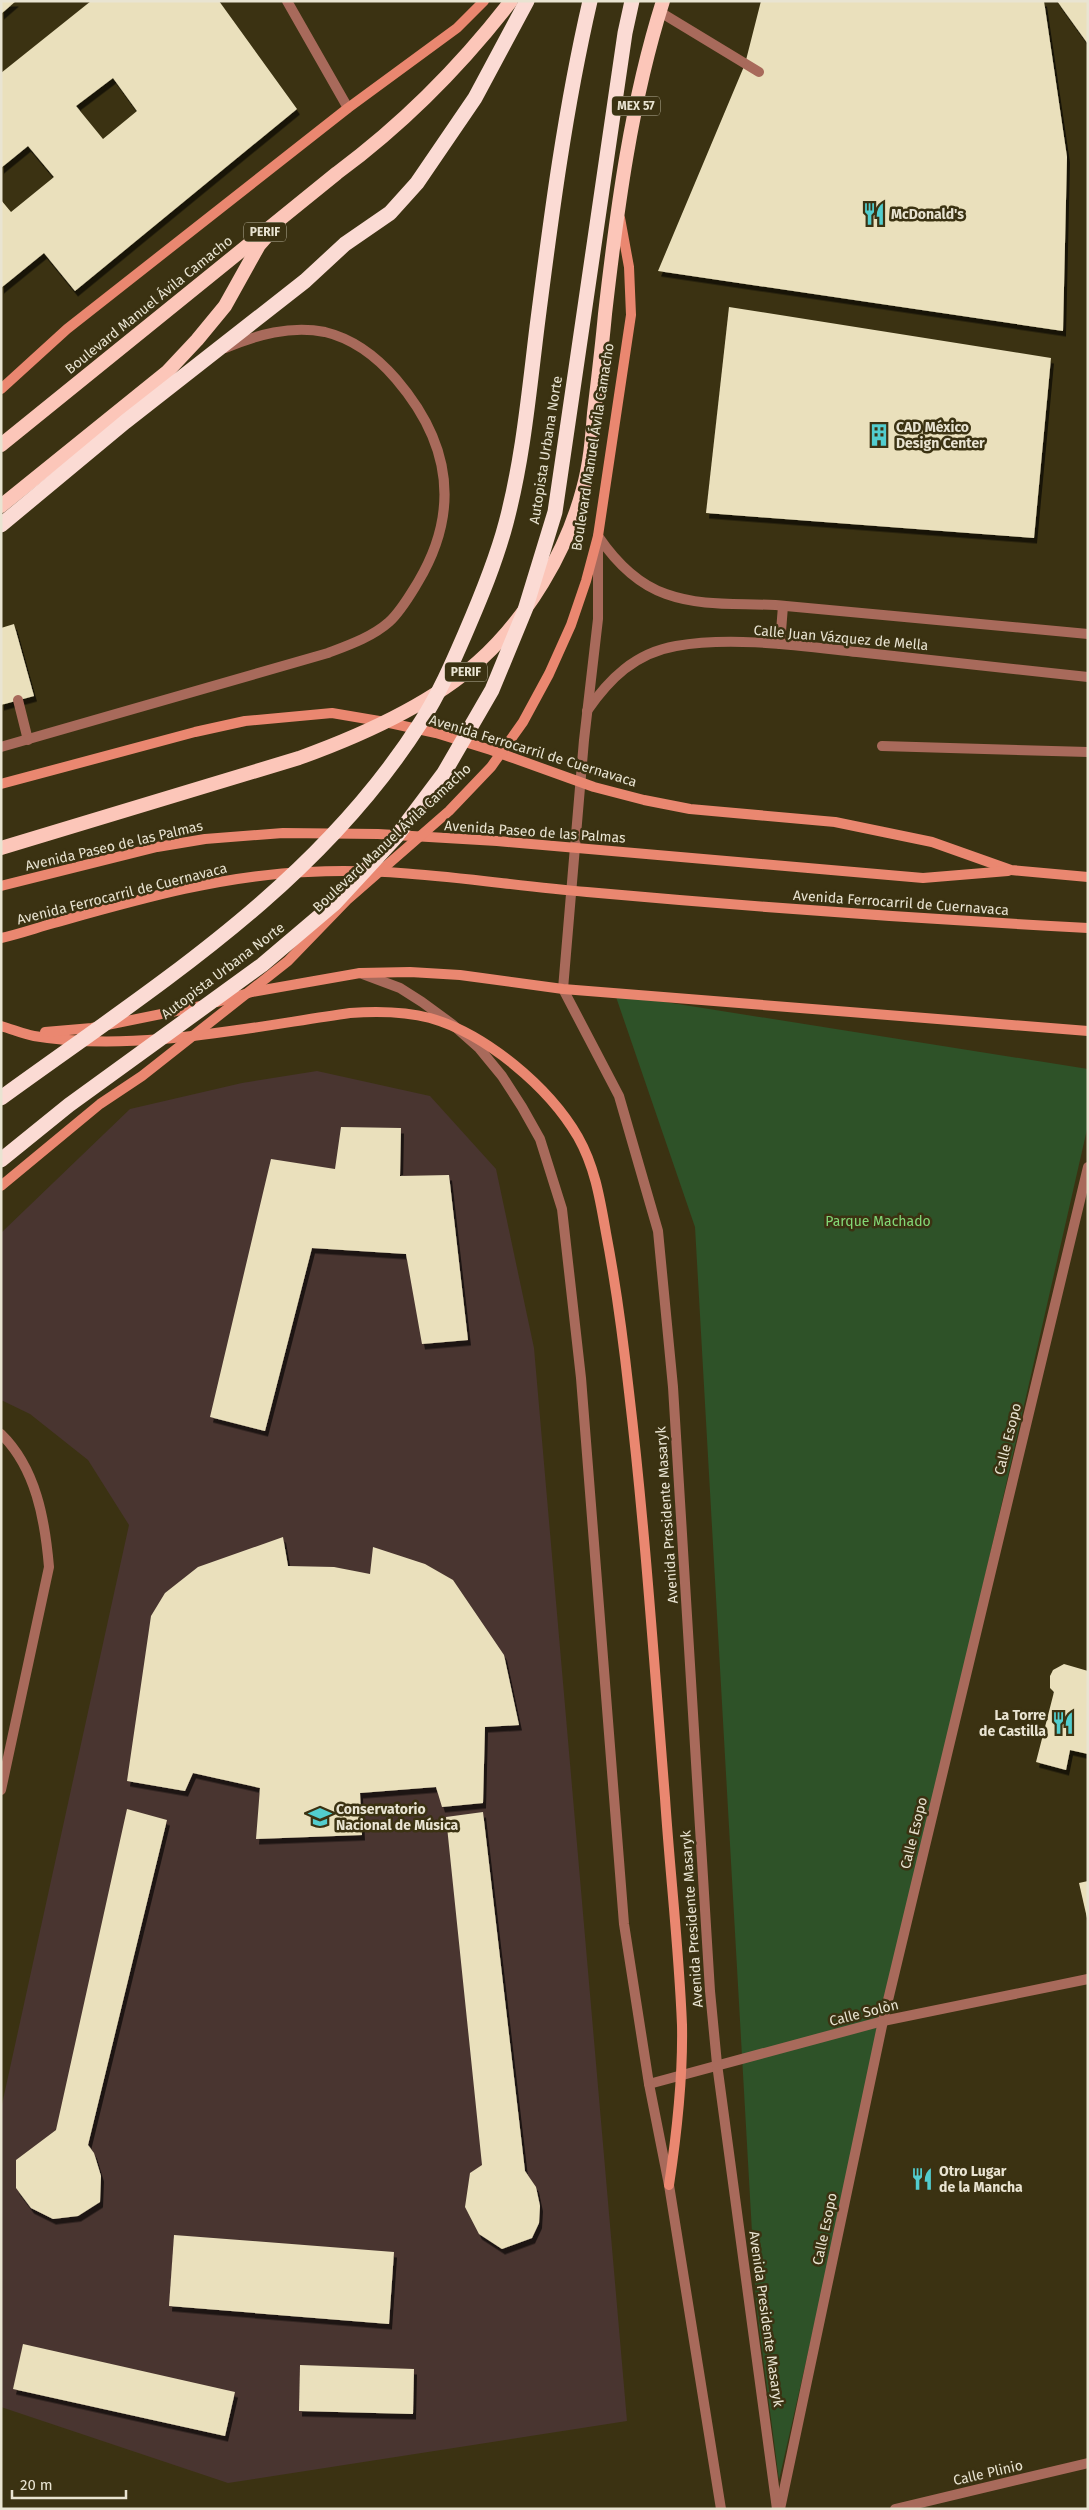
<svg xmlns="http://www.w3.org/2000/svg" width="1089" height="2510" viewBox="0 0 1089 2510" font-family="'Fira Sans',sans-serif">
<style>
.education{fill:#493530}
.green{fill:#2e5228}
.building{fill:#eae0bc;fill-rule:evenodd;filter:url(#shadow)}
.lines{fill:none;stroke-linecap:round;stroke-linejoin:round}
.service{stroke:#a86a5b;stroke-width:10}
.minor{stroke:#a86a5b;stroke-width:10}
.tertiary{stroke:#a86a5b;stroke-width:10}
.secondary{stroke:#ea8770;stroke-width:10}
.trunk{stroke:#fcc6b9;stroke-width:14}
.motorway{stroke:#fbdbd4;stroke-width:15}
.labels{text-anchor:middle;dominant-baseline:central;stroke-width:5;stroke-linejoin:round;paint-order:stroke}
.shield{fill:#3b3212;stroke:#b5af98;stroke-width:1}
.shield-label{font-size:12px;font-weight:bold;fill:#e9e4d2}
.poi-label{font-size:14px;font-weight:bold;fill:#e9e4d2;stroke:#3b3212;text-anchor:start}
.street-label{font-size:14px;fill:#e9e4d2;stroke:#3b3212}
.park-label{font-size:14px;fill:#83d876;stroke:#3b3212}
</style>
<defs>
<filter id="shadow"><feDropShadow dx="3" dy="5.5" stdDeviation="0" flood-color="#0009"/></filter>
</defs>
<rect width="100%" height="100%" fill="#3b3212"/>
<!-- education -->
<path class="education" d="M317,1071L430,1096L496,1169L534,1348L627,2421L228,2483L1,2407V2109L129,1525L88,1460L30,1414L1,1400V1233L130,1109L242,1083Z"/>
<!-- green -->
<path class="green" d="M615,994L1088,1069V1125L779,2480L756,2303L695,1227Z"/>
<!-- building -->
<g class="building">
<path d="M1,1H16L1,14Z"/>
<path d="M91,1H219L297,109L75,291L44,253L1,288V200L11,212L54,177L28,146L1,168V73ZM113,78L137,111L103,139L76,106Z"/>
<path d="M761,1H1044L1067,157L1063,331L658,271L745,64Z"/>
<path d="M1057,1H1088V44Z"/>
<path d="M729,307L1051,358L1034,538L706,513Z"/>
<path d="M14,624L34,696L1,705V628Z"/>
<path d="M341,1127L401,1128L400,1176L449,1175L468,1340L422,1344L406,1254L312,1248L265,1431L210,1417L271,1159L335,1169Z"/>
<path d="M283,1537L288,1566L334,1567L370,1574L373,1547L425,1564L453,1580L504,1655L519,1725L485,1727L483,1803L442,1807L436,1787L360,1793L362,1835L256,1839L260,1788L193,1773L185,1791L127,1781L151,1616L165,1593L198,1567Z"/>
<path d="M1064,1664L1088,1671V1754L1070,1750L1066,1770L1036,1762L1054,1692L1050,1688V1676L1053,1670Z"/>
<path d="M127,1809L167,1820L88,2145L94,2153L101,2176L100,2202L78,2216L53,2219L31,2208L16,2188V2160L56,2130Z"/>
<path d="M483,1812L525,2171L536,2187L540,2206L539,2223L532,2238L502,2249L479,2234L465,2207L470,2173L482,2165L446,1817Z"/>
<path d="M1088,1881V1918H1087L1079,1883Z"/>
<path d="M174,2235L394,2252L389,2324L169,2306Z"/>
<path d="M23,2344L235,2392L225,2436L13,2389Z"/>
<path d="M300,2365L414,2369L413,2414L299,2411Z"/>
</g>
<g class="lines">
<!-- service -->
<g class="service">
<path d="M660,12L759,72"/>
<path d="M18,700L28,740"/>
<path d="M882,746L1088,752"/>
</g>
<!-- minor -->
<g class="minor">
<path d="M287,1L348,108"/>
<path d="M598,536C615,561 637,584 666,594C705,608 745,602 786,606C887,615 987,625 1088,634"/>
<path d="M780,644L783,606"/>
<path d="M587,711C609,679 635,653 676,646C732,636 801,646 857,652C934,661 1011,669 1088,677"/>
<path d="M1,747L328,653C349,645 372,637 389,622C401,611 410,595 418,582C461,510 450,442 396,379C377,357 354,339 325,332C290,325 257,335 225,348"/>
<path d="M649,2084L883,2021L1088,1979"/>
<path d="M780,2509L883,2021L1088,1167"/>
<path d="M895,2509L1088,2463"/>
</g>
<!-- tertiary -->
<g class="tertiary">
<path d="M598,544V619L584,740L563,989L619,1096L658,1231L673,1387L710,1991L717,2064L777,2509"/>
<path d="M360,973L400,988L422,1002L452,1024L479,1048L502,1076L522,1107L540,1139L562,1209L581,1378L624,1924L649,2084L669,2185L721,2509"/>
<path d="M1,1434C36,1468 45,1520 49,1567L1,1790"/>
</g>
<!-- secondary -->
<g class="secondary">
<path d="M1,389L67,329L348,108L457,28L484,1"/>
<path d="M1,784L195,732L245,721L332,713L385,722L436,733L491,750L594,787L644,800L690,809L835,822L932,842L1011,870L1088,877"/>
<path d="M1,886L157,847L205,839L283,833L378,834L497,841L923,878L1008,871"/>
<path d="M1,938C19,934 36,928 54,923C136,900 222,875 308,872C405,867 492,884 587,892C754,907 921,919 1088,928"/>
<path d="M217,1002L252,992L360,973L410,972L460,975L563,989L1088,1031"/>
<path d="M1,1026C12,1029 23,1034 34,1036C134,1053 251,1027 350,1013C377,1011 403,1011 430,1018C486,1034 549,1087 578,1137C595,1167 600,1199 606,1233C616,1285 623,1338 629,1392C645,1527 654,1662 665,1798C670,1873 679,1949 682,2025C683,2078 677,2132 669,2185"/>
<path d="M45,1032L92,1028L201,1006"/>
<path d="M1,1186L100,1104L142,1076L288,961L347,900L449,811L491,767L523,722L549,674L571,625L586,581L598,536L631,315L629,267L620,218"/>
</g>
<!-- trunk -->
<g class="trunk">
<path d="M1,445L337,173C403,124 460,67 511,1"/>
<path d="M1,506L167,372L197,340L225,306L259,245L267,236"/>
<path d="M1,848L299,758C360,736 429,706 478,662C527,618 566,553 583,489C590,464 592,439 594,413C598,380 602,347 605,314C617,209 631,102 663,1"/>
</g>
<!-- motorway -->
<g class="motorway">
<path d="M1,525L125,422L305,281L345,244L390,213L417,183L475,98L527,1"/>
<path d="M1,1098C155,986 317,886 421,722C439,694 452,664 465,634C481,597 496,561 506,523C523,459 529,392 537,327C551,217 565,109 590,1"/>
<path d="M1,1160L69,1105L262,965L335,903L396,837L444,773L492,690L525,610L555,512L625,33L632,1"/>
</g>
</g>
<!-- icons -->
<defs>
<symbol id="restaurant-bare" viewBox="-9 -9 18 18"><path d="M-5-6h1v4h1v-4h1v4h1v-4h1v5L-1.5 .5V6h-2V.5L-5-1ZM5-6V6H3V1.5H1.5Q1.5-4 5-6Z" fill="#52cdce" stroke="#3b3212" stroke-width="2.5" paint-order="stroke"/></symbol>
<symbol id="building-bare" viewBox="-9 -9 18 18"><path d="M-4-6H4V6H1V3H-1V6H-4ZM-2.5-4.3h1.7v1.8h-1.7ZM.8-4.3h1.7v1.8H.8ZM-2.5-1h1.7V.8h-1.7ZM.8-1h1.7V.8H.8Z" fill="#52cdce" stroke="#3b3212" stroke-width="2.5" paint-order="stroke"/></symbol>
<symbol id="university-bare" viewBox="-9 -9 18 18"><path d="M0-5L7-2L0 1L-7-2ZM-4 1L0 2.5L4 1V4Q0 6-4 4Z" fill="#52cdce" stroke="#3b3212" stroke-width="2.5" paint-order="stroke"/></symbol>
</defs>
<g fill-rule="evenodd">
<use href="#restaurant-bare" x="858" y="198" width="32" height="32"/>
<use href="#building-bare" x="863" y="419" width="32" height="32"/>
<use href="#restaurant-bare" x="1047" y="1707" width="32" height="32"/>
<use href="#university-bare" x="304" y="1801" width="32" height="32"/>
<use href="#restaurant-bare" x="906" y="2163" width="32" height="32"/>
</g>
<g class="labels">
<!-- shield labels -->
<g class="shield">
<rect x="612" y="96.5" width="48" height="19" rx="4"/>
<rect x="244" y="222.5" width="42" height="19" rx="4"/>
<rect x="445" y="662.5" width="42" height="19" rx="4"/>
</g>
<g class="shield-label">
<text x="636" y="106">MEX 57</text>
<text x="265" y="232">PERIF</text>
<text x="466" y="672">PERIF</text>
</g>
<!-- poi labels -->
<g class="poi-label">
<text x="891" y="214">McDonald's</text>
<text x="896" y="427">CAD México<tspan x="896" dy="16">Design Center</tspan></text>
<text x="1046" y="1715" text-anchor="end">La Torre<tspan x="1046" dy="16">de Castilla</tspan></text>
<text x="336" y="1809">Conservatorio<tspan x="336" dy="16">Nacional de Música</tspan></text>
<text x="939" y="2171">Otro Lugar<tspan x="939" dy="16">de la Mancha</tspan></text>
</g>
<!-- street labels -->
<g class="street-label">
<text transform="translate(149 305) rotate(-39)">Boulevard Manuel Ávila Camacho</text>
<text transform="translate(593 447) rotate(-81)">Boulevard Manuel Ávila Camacho</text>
<text transform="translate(546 450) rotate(-81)">Autopista Urbana Norte</text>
<text transform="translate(841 638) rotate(5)">Calle Juan Vázquez de Mella</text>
<text transform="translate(533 751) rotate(17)">Avenida Ferrocarril de Cuernavaca</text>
<text transform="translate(535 832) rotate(4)">Avenida Paseo de las Palmas</text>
<text transform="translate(392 838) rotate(-43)">Boulevard Manuel Ávila Camacho</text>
<text transform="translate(114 846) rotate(-13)">Avenida Paseo de las Palmas</text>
<text transform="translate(122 894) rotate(-14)">Avenida Ferrocarril de Cuernavaca</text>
<text transform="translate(901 903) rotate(4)">Avenida Ferrocarril de Cuernavaca</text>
<text transform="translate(223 971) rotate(-37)">Autopista Urbana Norte</text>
<text transform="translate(1008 1439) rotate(-76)">Calle Esopo</text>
<text transform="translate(667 1515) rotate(-94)">Avenida Presidente Masaryk</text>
<text transform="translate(914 1833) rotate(-76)">Calle Esopo</text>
<text transform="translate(692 1919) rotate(-94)">Avenida Presidente Masaryk</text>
<text transform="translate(864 2013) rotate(-14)">Calle Solòn</text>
<text transform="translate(825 2229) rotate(-78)">Calle Esopo</text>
<text transform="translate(766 2319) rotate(82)">Avenida Presidente Masaryk</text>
<text transform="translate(988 2473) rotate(-13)">Calle Plinio</text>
</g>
<!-- park labels -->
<g class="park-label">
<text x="878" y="1221">Parque Machado</text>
</g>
</g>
<!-- border -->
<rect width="1089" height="2510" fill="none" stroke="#e9e4d2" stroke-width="5"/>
<!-- scale -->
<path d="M12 2490v8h114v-8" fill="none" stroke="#e9e4d2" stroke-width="2.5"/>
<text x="20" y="2490" font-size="15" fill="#e9e4d2" stroke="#3b3212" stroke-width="4" paint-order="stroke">20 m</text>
</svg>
